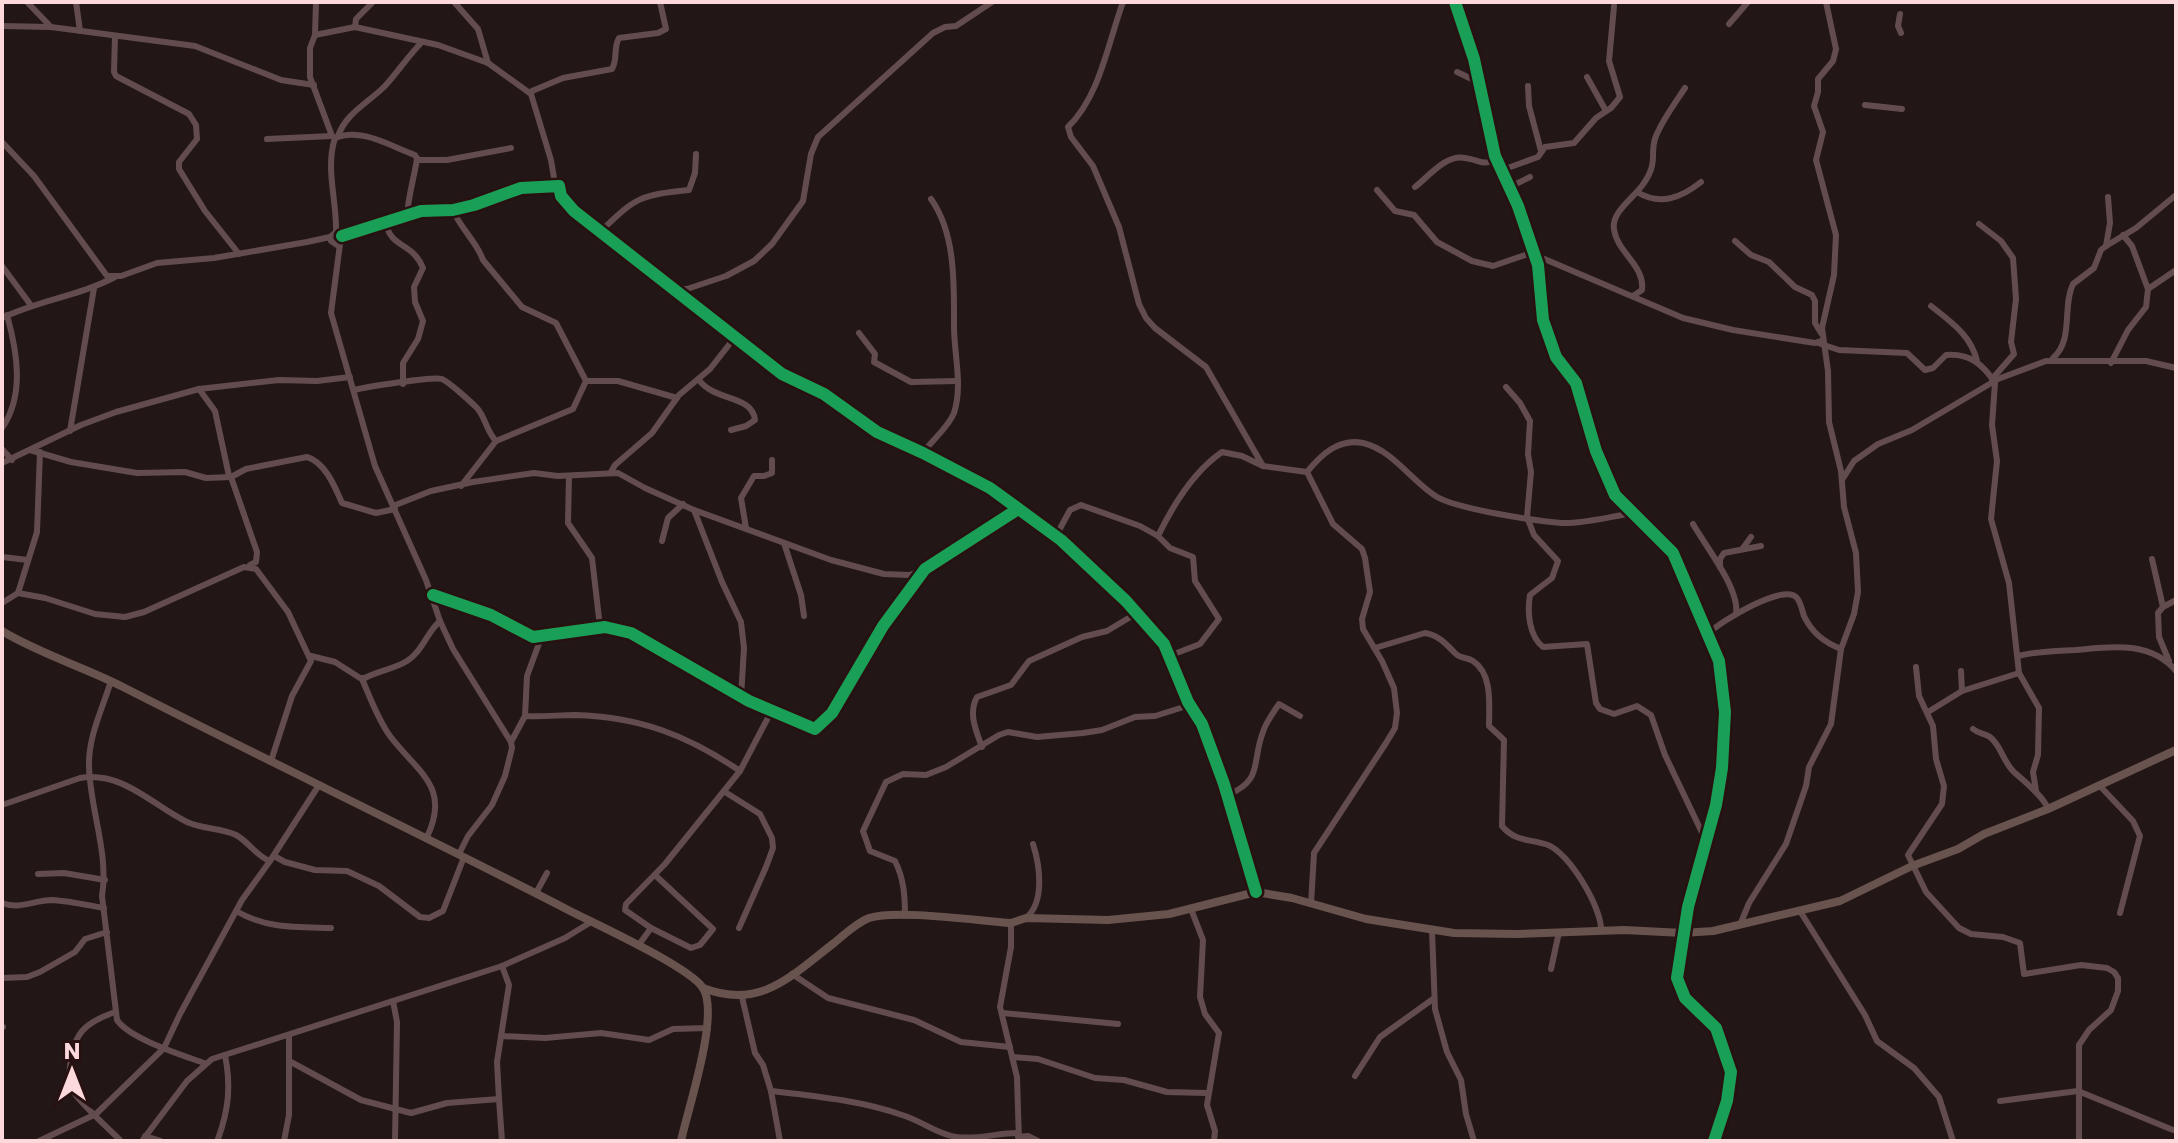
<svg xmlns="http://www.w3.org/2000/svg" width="2178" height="1143" viewBox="0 0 2178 1143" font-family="Poppins,sans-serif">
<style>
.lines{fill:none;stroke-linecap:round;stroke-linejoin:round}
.minor{stroke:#634c4e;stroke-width:6}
.major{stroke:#69534e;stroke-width:8}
.cycleway-casing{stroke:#281111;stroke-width:17}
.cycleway{stroke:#1a9f57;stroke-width:12}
</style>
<rect width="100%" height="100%" fill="#231616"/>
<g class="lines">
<!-- minor -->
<g class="minor">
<path d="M27,2L51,27"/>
<path d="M76,2L80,31"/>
<path d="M316,2L315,35L310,48V77L332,136L335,138C325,169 337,200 336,232"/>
<path d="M454,2L478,29L488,63"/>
<path d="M1123,2C1108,43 1100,96 1068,127L1071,137L1093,166L1119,227L1139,304L1146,318L1155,328L1206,367L1263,466"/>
<path d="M1455,2L1474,59L1495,156L1518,206L1538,265L1543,320L1556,357L1576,383L1596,451L1615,495L1673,553L1719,661L1725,712L1722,768L1716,805L1688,907L1677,978L1685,998L1716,1028L1731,1072L1727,1101L1714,1141"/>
<path d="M1900,14L1898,26L1901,33"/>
<path d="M1729,24L1748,2"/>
<path d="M2,26L51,27L195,46L281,80L314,85"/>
<path d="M355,27L356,19L373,2"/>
<path d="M315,35L355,27L438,45L488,63L531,94L551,160L554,178L559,186"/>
<path d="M115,36L114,72L116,76L189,114L196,125L197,139L179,162V169L205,211L239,254"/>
<path d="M1457,72L1478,82"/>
<path d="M1587,77L1606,111"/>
<path d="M1528,86L1529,106L1541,151"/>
<path d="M531,94L532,91L563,78L612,69C618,59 613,48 619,38L658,33L666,29L660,2"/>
<path d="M1865,105L1902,109"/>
<path d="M338,136C346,113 368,103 385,86C398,72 408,56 422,42"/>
<path d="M335,138C361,127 390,146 415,155L417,159C414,178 408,197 407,216"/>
<path d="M267,139L332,136"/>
<path d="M2,142L34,176L107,276H121L157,263L214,258L307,242L330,237L336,232L341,234L343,240L337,245L331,241L330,237"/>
<path d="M417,158L419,160H447L511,148"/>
<path d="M1502,170L1538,157L1545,147L1574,143L1596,118L1611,108L1620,97L1609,61L1614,6"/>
<path d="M1415,187C1429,176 1446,154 1465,158C1481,160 1480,166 1497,160"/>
<path d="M1510,187L1530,177"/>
<path d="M1377,190L1395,211L1414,215L1437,242L1472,261L1493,266L1525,255H1535L1683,318L1733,330L1815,343L1821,341"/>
<path d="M1637,192C1660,206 1681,198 1701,182"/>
<path d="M453,210C460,228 477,242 483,260L522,307L556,323L586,381L573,409L496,441"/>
<path d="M386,222C389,248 413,242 423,268L414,287L415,302L423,321L418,339L403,363V384"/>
<path d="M1979,224L2001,241L2013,258L2016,299L2011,342L2014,354L1992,379"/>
<path d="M601,231C636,197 640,195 689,190L695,173L696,154"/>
<path d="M2123,235L2132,246L2148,289"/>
<path d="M342,236L421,211L453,210L474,205L521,188L559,186L561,196L574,211L782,374L824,394L877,432L923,453L990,488L1061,540L1126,601L1164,644L1188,702L1202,724L1224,784L1256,892"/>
<path d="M1735,241L1751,255L1769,262L1795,287L1812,295L1815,301V323L1821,333"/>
<path d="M340,244L331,313L375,466L426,580L440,621L453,649L511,742L512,748L505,776L492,805L468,836L459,854"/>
<path d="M2106,246L2110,223L2108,197"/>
<path d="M2,266L30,304"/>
<path d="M674,289H687L726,276L754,261L772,244L803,201L811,154L818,137L933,33L945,27L956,26L992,2"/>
<path d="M1633,296L1642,290C1645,265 1617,253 1614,229C1611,212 1635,197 1644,183C1659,161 1649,153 1656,136C1663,119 1675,103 1685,88"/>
<path d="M1931,306C1951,322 1971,335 1977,361"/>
<path d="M2,318C39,300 79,296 115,277"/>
<path d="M859,333L875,354L874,362L911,382L958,381"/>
<path d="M1818,343L1839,350L1907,353L1925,370L1933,368L1946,355C1969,353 1983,364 1995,383L1992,425L1997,461L1991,519L2009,583L2019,673L2039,708L2038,755L2033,772L2036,791"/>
<path d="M2053,358C2074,340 2062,306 2073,284L2094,268L2101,250L2106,246L2136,228L2176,195"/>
<path d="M2111,363L2128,330L2146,307L2148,289L2176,270"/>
<path d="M699,380C715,402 752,394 755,420L746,426L731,430"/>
<path d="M586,381H618L677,398"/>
<path d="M1506,387L1520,403L1530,421L1528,454L1531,472L1527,517L1534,535L1558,561L1552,578L1530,595C1527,612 1529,636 1543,647L1587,644L1596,703L1600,709L1614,714L1637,706L1651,715L1665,755L1706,841"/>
<path d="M199,389L215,411L229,476"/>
<path d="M354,390C366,387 434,376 442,379C449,382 471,402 477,408C486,418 486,431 496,441L461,486"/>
<path d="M2,428C25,395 17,351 7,315"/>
<path d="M70,431L94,288"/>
<path d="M2,449L12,460"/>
<path d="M30,450L71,462L137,473L185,472L206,478L231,477L246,469L307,457C325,462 335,487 342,503L376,513L395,509"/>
<path d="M923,453C932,440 948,428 954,413C963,385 954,355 954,326C954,285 956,234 931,199"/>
<path d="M2,463L81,425L116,412L199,389L279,380L317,381L350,377"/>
<path d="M611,472L615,465L652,433L679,395L710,369L735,337"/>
<path d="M1307,472L1333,524L1362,549L1365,558L1370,592L1362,619L1363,629L1382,661L1394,688L1397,713L1395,728L1386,743L1314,853L1311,904"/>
<path d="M1307,472C1321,455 1338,438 1363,443C1393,450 1412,482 1437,497C1458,509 1535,521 1562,523C1583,524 1612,516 1634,513"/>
<path d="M569,476L568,523L592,558L600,627"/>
<path d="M231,477L257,552L256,562L250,565"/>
<path d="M1842,480L1854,461L1878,444L1912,430L1998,379L2046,361H2146L2176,368"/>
<path d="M393,506L431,491L473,482L534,473L558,476L618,473L645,488L694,510L831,560L884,574L909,575L924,570"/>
<path d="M694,510L722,582L741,622L744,648L741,697"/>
<path d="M1693,524C1706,547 1740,589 1736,614"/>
<path d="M746,528L741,498L754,476H764L772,473V460"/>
<path d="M1056,536L1070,510L1081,505L1140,526L1158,536L1170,548L1193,557L1195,581L1219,619L1200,644L1169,656"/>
<path d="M1158,536C1173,505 1193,472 1222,452L1242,456L1263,466L1307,472"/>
<path d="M662,541L668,518L683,504"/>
<path d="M784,543L801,595L804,616"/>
<path d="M1743,548L1751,537"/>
<path d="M2,557L28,560"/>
<path d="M2152,559L2163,607"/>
<path d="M1720,567V559L1724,553L1761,546"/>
<path d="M18,593L37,532L40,452"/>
<path d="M433,595L491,615L533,637L605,627L631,633L749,701L815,729L832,713L883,626L925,569L1018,509"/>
<path d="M2,603L18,593L45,598L95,614L125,617L144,612L244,567L256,569L288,612L311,661L292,696L271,761"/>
<path d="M1708,634C1719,622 1785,582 1797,598C1801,603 1802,610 1804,616C1812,633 1824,642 1841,649"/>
<path d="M1375,648L1425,633C1439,635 1447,645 1456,654C1461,659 1467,657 1473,661C1493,674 1489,706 1489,726L1504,740L1502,826C1515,842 1531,839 1548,845C1569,853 1602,908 1601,930"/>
<path d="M311,656L335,662L360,678H365C378,671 394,669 407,661C422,652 427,632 440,621"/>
<path d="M2018,656C2037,651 2056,651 2075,650C2110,647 2150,640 2176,671"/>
<path d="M2169,661L2159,637L2158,613L2163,607L2176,600"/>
<path d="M1916,667L1919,696L1933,726L1936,759L1944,786L1942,804L1908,855L1926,892L1959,928L1971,934L2003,937L2020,943L2024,974L2081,965L2107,968L2114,972L2118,978V991L2111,1010L2089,1030L2079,1045V1141"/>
<path d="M362,679C370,697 378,720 390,736C418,773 452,787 426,839"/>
<path d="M111,681C103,707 88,737 89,766C90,810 109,852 102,896L117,1020C130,1039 182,1055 204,1063"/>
<path d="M1962,691L2019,673"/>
<path d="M1928,712L1962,691L1961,671"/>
<path d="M525,716C542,717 559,715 575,715C640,717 687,735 740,771L771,712"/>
<path d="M1973,729C1979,734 1984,733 1990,737C2001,745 2004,764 2015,773C2025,782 2044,797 2048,809"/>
<path d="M511,742L525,716L527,676L541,638"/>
<path d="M982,747C976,731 968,713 977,697L1011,685L1029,661L1082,637L1107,631L1137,613"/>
<path d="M2099,785L2133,821L2140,836L2120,913"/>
<path d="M725,792L760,814L772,838L773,848L766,867L739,928"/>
<path d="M1228,795C1264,779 1251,763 1263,732C1266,722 1273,713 1279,704L1300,716"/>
<path d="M2,805L80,778C123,771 152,805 187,822C202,829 221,828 236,835C249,842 256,856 270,861L319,785"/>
<path d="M274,856L285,862L315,870L347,871L379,886L420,917L429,918L443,911L464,857"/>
<path d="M38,874L64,873L105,880"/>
<path d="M536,893L547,873"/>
<path d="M2,903C20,910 34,900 52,900C69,901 87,905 104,908"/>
<path d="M1191,909L1203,940L1200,997L1205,1014L1219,1033L1207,1105L1215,1131L1214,1141"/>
<path d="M236,911C267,929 296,927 331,928"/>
<path d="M1800,911L1865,1015L1877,1041L1914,1068L1939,1097L1953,1141"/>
<path d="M905,916C905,896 904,879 895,861L870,851L863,831L886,782L903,774L926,775L946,767L999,735L1008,732L1037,737L1083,733L1102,730L1135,717L1155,716L1190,705"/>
<path d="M1026,918C1045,902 1040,866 1033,844"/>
<path d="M1011,923V947L1000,1007L1017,1077L1019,1141"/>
<path d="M1740,925L1749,903L1786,844L1806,786L1809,767L1831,724L1841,649L1854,614L1858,592L1856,553L1844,507L1841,471L1829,422L1828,371L1822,328L1834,275L1836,235L1816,160L1823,132L1814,106L1818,92V79L1833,61L1836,49L1826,2"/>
<path d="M651,928L691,948L700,945L713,929L655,875"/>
<path d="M1432,930L1435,1009L1447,1052L1461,1080L1466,1114L1474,1141"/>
<path d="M638,946L651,928L625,910L626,904L665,864L740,771"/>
<path d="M1551,969L1559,932"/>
<path d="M792,974L828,998L914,1020L961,1042L1010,1047"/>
<path d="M2,978L27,977L40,972L75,952L85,939L107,932"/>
<path d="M742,997L755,1053L763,1065L771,1091L780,1141"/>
<path d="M393,1001L397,1022L395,1141"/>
<path d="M115,1012C84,1023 74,1033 70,1066C69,1073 69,1084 73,1091C79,1102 110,1130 121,1141"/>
<path d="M1003,1013L1118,1024"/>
<path d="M2,1027H3"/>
<path d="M501,1036L545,1038L601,1033L649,1040L673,1029L708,1028"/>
<path d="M1013,1057L1038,1059L1095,1078L1124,1080L1167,1092L1207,1093"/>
<path d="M291,1062L361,1100L411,1113L447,1103L499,1099L502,1141"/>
<path d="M1355,1076L1380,1037L1433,999"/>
<path d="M771,1091C815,1096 864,1101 905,1116C923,1122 937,1134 956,1137C977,1140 997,1133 1018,1133"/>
<path d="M499,1099L497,1062L509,985L502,966"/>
<path d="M2000,1101L2078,1091L2173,1130"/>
<path d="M145,1136L161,1141"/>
<path d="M1018,1137L1028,1136L1038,1141"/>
<path d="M218,1139C229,1109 231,1085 225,1055"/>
<path d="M39,1141L96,1114L164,1048L180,1014L242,900L270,861"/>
<path d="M142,1141L187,1081L212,1059L502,966L565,938L591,922"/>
<path d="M284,1141L289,1115V1035"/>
</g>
<!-- major -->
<g class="major">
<path d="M2,631C40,654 84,667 123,687C272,763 423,835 572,912C598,925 689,967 703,988C720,1015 688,1108 681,1141"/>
<path d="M703,988C760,1010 790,977 834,943C845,934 856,923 869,918C897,909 979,921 1011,923L1026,918L1108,920L1169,914L1256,892L1292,898L1366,919L1454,933L1517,934L1624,930L1683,933L1713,931L1840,901L1912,866L1958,849L1984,834L2048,809L2176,750"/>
</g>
<defs>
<g id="cycleway">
<path d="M1455,2L1474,59L1495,156L1518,206L1538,265L1543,320L1556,357L1576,383L1596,451L1615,495L1673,553L1719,661L1725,712L1722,768L1716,805L1688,907L1677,978L1685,998L1716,1028L1731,1072L1727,1101L1714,1141"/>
<path d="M342,236L421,211L453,210L474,205L521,188L559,186L561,196L574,211L782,374L824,394L877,432L923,453L990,488L1061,540L1126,601L1164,644L1188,702L1202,724L1224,784L1256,892"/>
<path d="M433,595L491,615L533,637L605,627L631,633L749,701L815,729L832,713L883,626L925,569L1018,509"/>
</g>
</defs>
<!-- cycleway casing -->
<use href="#cycleway" class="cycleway-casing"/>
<!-- cycleway -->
<use href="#cycleway" class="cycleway"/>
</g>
<!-- border -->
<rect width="2178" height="1143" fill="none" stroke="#fed9db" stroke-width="8"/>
<!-- north arrow -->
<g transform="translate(72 1071)" stroke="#281111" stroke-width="6" paint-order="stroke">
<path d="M0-6L14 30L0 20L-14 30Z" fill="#fed9db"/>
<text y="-12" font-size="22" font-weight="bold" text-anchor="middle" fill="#fed9db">N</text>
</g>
</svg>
